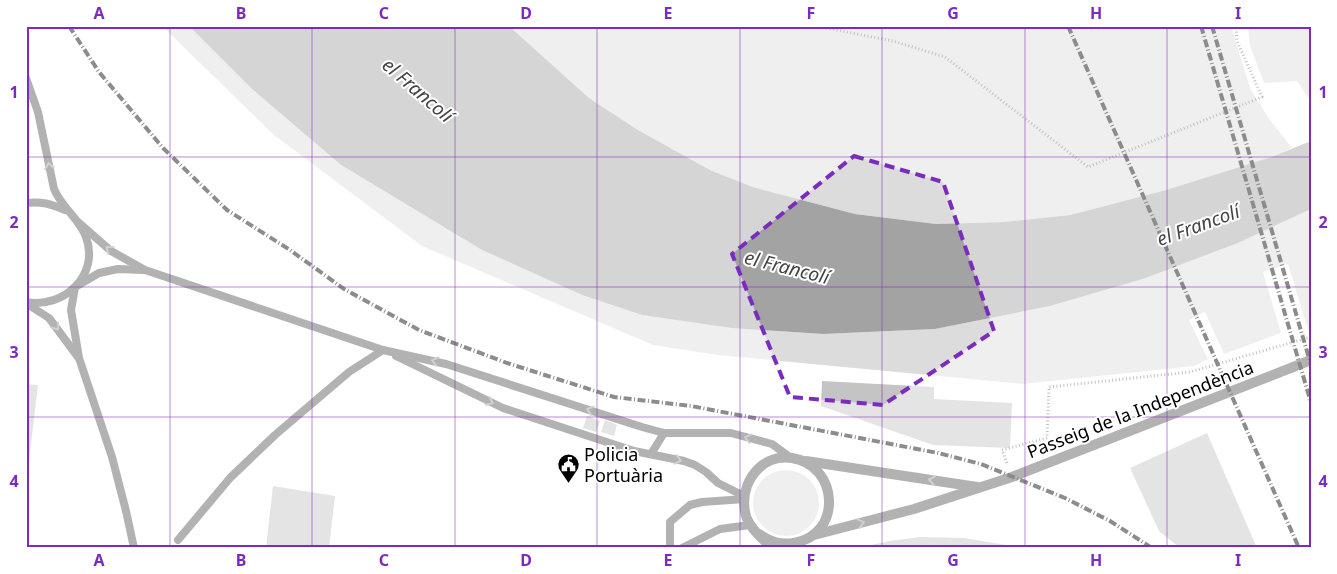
<svg xmlns="http://www.w3.org/2000/svg" width="1337" height="574" viewBox="0 0 1337 574" font-family="'Noto Sans',sans-serif">
<style>
.green{fill:#dcdcdc}
.water{fill:#a3a3a3}
.building{fill:#c4c4c4}
.lines{fill:none;stroke-linecap:round;stroke-linejoin:round}
.path{stroke:#777;stroke-width:3;stroke-dasharray:1 2.5;stroke-linecap:butt}
.lane{stroke:#555;stroke-width:8}
.street{stroke:#555;stroke-width:10}
.rail{stroke:#000;stroke-width:4;stroke-dasharray:8 2.5 1 2.5;stroke-linecap:butt}
.oneway{stroke:#999}
.marked{fill:none;stroke:#7b2cbf;stroke-width:4;stroke-dasharray:10 6;stroke-linejoin:round}
.grid{fill:none;stroke:#7b2cbf;stroke-width:1;stroke-opacity:0.55}
.labels{text-anchor:middle;dominant-baseline:central;stroke-width:4;stroke-linejoin:round;paint-order:stroke}
.street-label{font-size:18px;fill:#000;stroke:#fff}
.poi-label{font-size:18px;fill:#000;stroke:#fff;text-anchor:start}
.water-label{font-size:19px;font-style:italic;fill:#444;stroke:#fff}
.neatline{fill:none;stroke:#7b2cbf;stroke-width:2}
.grid-label{font-size:16px;text-anchor:middle;font-weight:bold;fill:#7b2cbf}
</style>
<rect width="100%" height="100%" fill="#fff"/>
<!-- green -->
<g class="green">
<path d="M162,26H189L252,89L341,165L482,250L582,295L642,315L731,328L823,334L935,329L1050,306L1143,279L1238,243L1311,209V332L1307,327L1288,264L1263,272L1281,333L1224,354L1205,312L1189,320L1208,359L1194,366L1023,384L718,355L653,345L422,246L274,135Z"/>
<path d="M509,26H1231L1250,88L1269,119L1292,148L1274,156L1166,190L1070,215L1005,222L936,224L855,214L753,187L710,170L638,130L589,98Z"/>
<path d="M1248,26H1311V102L1297,81L1264,83L1250,46Z"/>
<circle cx="786" cy="503" r="33"/>
</g>
<!-- water -->
<path class="water" d="M189,26H509L589,98L638,130L710,170L753,187L855,214L936,224L1004,222L1070,215L1166,190L1274,156L1311,141V209L1238,243L1143,279L1050,306L935,329L823,334L731,328L642,315L582,295L482,250L341,165L252,89Z"/>
<!-- building -->
<g class="building">
<path d="M822,381L934,387V399L1012,403L1010,448L933,445L821,406Z"/>
<path d="M26,384L38,385L28,469H26Z"/>
<path d="M587,416L600,421L596,432L583,428Z"/>
<path d="M605,420L617,425L614,436L601,432Z"/>
<path d="M1207,433L1257,548H1180L1159,531L1130,468Z"/>
<path d="M273,486L335,496L329,548H266Z"/>
<path d="M921,537L964,538L1018,547L858,548L889,541Z"/>
</g>
<g class="lines">
<!-- path -->
<g class="path">
<path d="M816,26L893,41L945,57L1088,167L1262,97L1237,41L1236,26"/>
<path d="M1007,463L1002,450L1047,438L1049,387L1190,372L1311,337"/>
</g>
<!-- lane -->
<g class="lane">
<path d="M26,78L38,112L54,189C62,208 79,218 86,237C100,275 64,309 26,302"/>
<path d="M26,203C41,201 51,204 65,210"/>
<path d="M78,222L111,251L145,270L383,350L349,372L275,435L230,478L178,540"/>
<path d="M27,304L49,318L78,357"/>
<path d="M383,350L446,364L642,427L664,433H731L772,444L791,458"/>
<path d="M396,356L503,408L634,451L684,461L695,465L706,472L718,483L744,496"/>
<path d="M651,454L664,433"/>
<path d="M134,548L126,511L112,457L79,358L71,310L75,287L99,273L118,269L143,270"/>
<path d="M670,548V522L690,505L702,502L745,499"/>
<path d="M682,548L720,529L750,525"/>
</g>
<!-- street -->
<g class="street">
<path d="M806,461L977,487"/>
<path d="M759,534C771,542 780,545 794,543C843,535 839,465 792,458C760,454 740,483 745,512C747,526 762,538 772,548"/>
<path d="M814,535L914,509L1012,477L1311,360"/>
</g>
<!-- rail -->
<g class="rail">
<path d="M69,26L99,72L163,148L227,210L290,250L344,289L419,330L507,363L614,397L691,406L870,440L938,453L981,464L1065,498L1110,521L1152,548"/>
<path d="M1068,26L1299,548"/>
<path d="M1201,26L1311,403"/>
<path d="M1212,26L1311,365"/>
</g>
</g>
<!-- one-way arrows -->
<defs><path id="oneway-chevron" d="M-2-3.5L2.5 0L-2 3.5" fill="none" stroke-width="1.6" stroke-linecap="round" stroke-linejoin="round" transform="scale(1.25)"/></defs>
<g class="oneway">
<use href="#oneway-chevron" transform="translate(49 166) rotate(-99)"/>
<use href="#oneway-chevron" transform="translate(109 249) rotate(-143)"/>
<use href="#oneway-chevron" transform="translate(56 327) rotate(54)"/>
<use href="#oneway-chevron" transform="translate(435 361) rotate(-167)"/>
<use href="#oneway-chevron" transform="translate(490 402) rotate(26)"/>
<use href="#oneway-chevron" transform="translate(590 410) rotate(-162)"/>
<use href="#oneway-chevron" transform="translate(748 438) rotate(-166)"/>
<use href="#oneway-chevron" transform="translate(678 460) rotate(14)"/>
<use href="#oneway-chevron" transform="translate(932 480) rotate(-171)"/>
<use href="#oneway-chevron" transform="translate(861 523) rotate(-15)"/>
</g>
<!-- marked area -->
<path d="M0 0H1337V574H0ZM854,156L943,182L994,331L883,405L790,397L732,254Z" fill="#fff" fill-opacity=".55" fill-rule="evenodd"/>
<path class="marked" d="M854,156L943,182L994,331L883,405L790,397L732,254Z"/>
<!-- grid -->
<path class="grid" d="M170,26V548M312,26V548M455,26V548M597,26V548M740,26V548M882,26V548M1025,26V548M1167,26V548M26,157H1311M26,287H1311M26,417H1311"/>
<!-- icons -->
<defs>
<symbol id="civic-pin" viewBox="-11 -11 22 30"><path d="M0 17L-7.5 6A9.5 9.5 0 1 1 7.5 6Z" fill="#000" stroke="#fff"/><path d="M-.6-6.5H3V-4.5H.6V-3L4-1V1h2V6H-6V1h2V-1L-.6-3ZM-1.2 2.5V6h2.4V2.5Z" fill="#fff"/></symbol>
</defs>
<g fill-rule="evenodd">
<use href="#civic-pin" x="556" y="452" width="25" height="34"/>
</g>
<g class="labels">
<!-- street labels -->
<g class="street-label">
<text transform="translate(1140 409) rotate(-21)">Passeig de la Independència</text>
</g>
<!-- poi labels -->
<g class="poi-label">
<text x="584" y="454">Policia<tspan x="584" dy="21">Portuària</tspan></text>
</g>
<!-- water labels -->
<g class="water-label">
<text transform="translate(418 90) rotate(41)">el Francolí</text>
<text transform="translate(1198 225) rotate(-20)">el Francolí</text>
<text transform="translate(787 267) rotate(14)">el Francolí</text>
</g>
</g>
<!-- border -->
<rect width="1337" height="574" fill="none" stroke="#ffffff" stroke-width="55"/>
<rect x="28" y="28" width="1282" height="518" class="neatline"/>
<g class="grid-label">
<text x="99" y="19">A</text>
<text x="241" y="19">B</text>
<text x="384" y="19">C</text>
<text x="526" y="19">D</text>
<text x="668" y="19">E</text>
<text x="811" y="19">F</text>
<text x="953" y="19">G</text>
<text x="1096" y="19">H</text>
<text x="1238" y="19">I</text>
<text x="14" y="98">1</text>
<text x="1323" y="98">1</text>
<text x="14" y="228">2</text>
<text x="1323" y="228">2</text>
<text x="14" y="358">3</text>
<text x="1323" y="358">3</text>
<text x="14" y="487">4</text>
<text x="1323" y="487">4</text>
<text x="99" y="566">A</text>
<text x="241" y="566">B</text>
<text x="384" y="566">C</text>
<text x="526" y="566">D</text>
<text x="668" y="566">E</text>
<text x="811" y="566">F</text>
<text x="953" y="566">G</text>
<text x="1096" y="566">H</text>
<text x="1238" y="566">I</text>
</g>
</svg>
